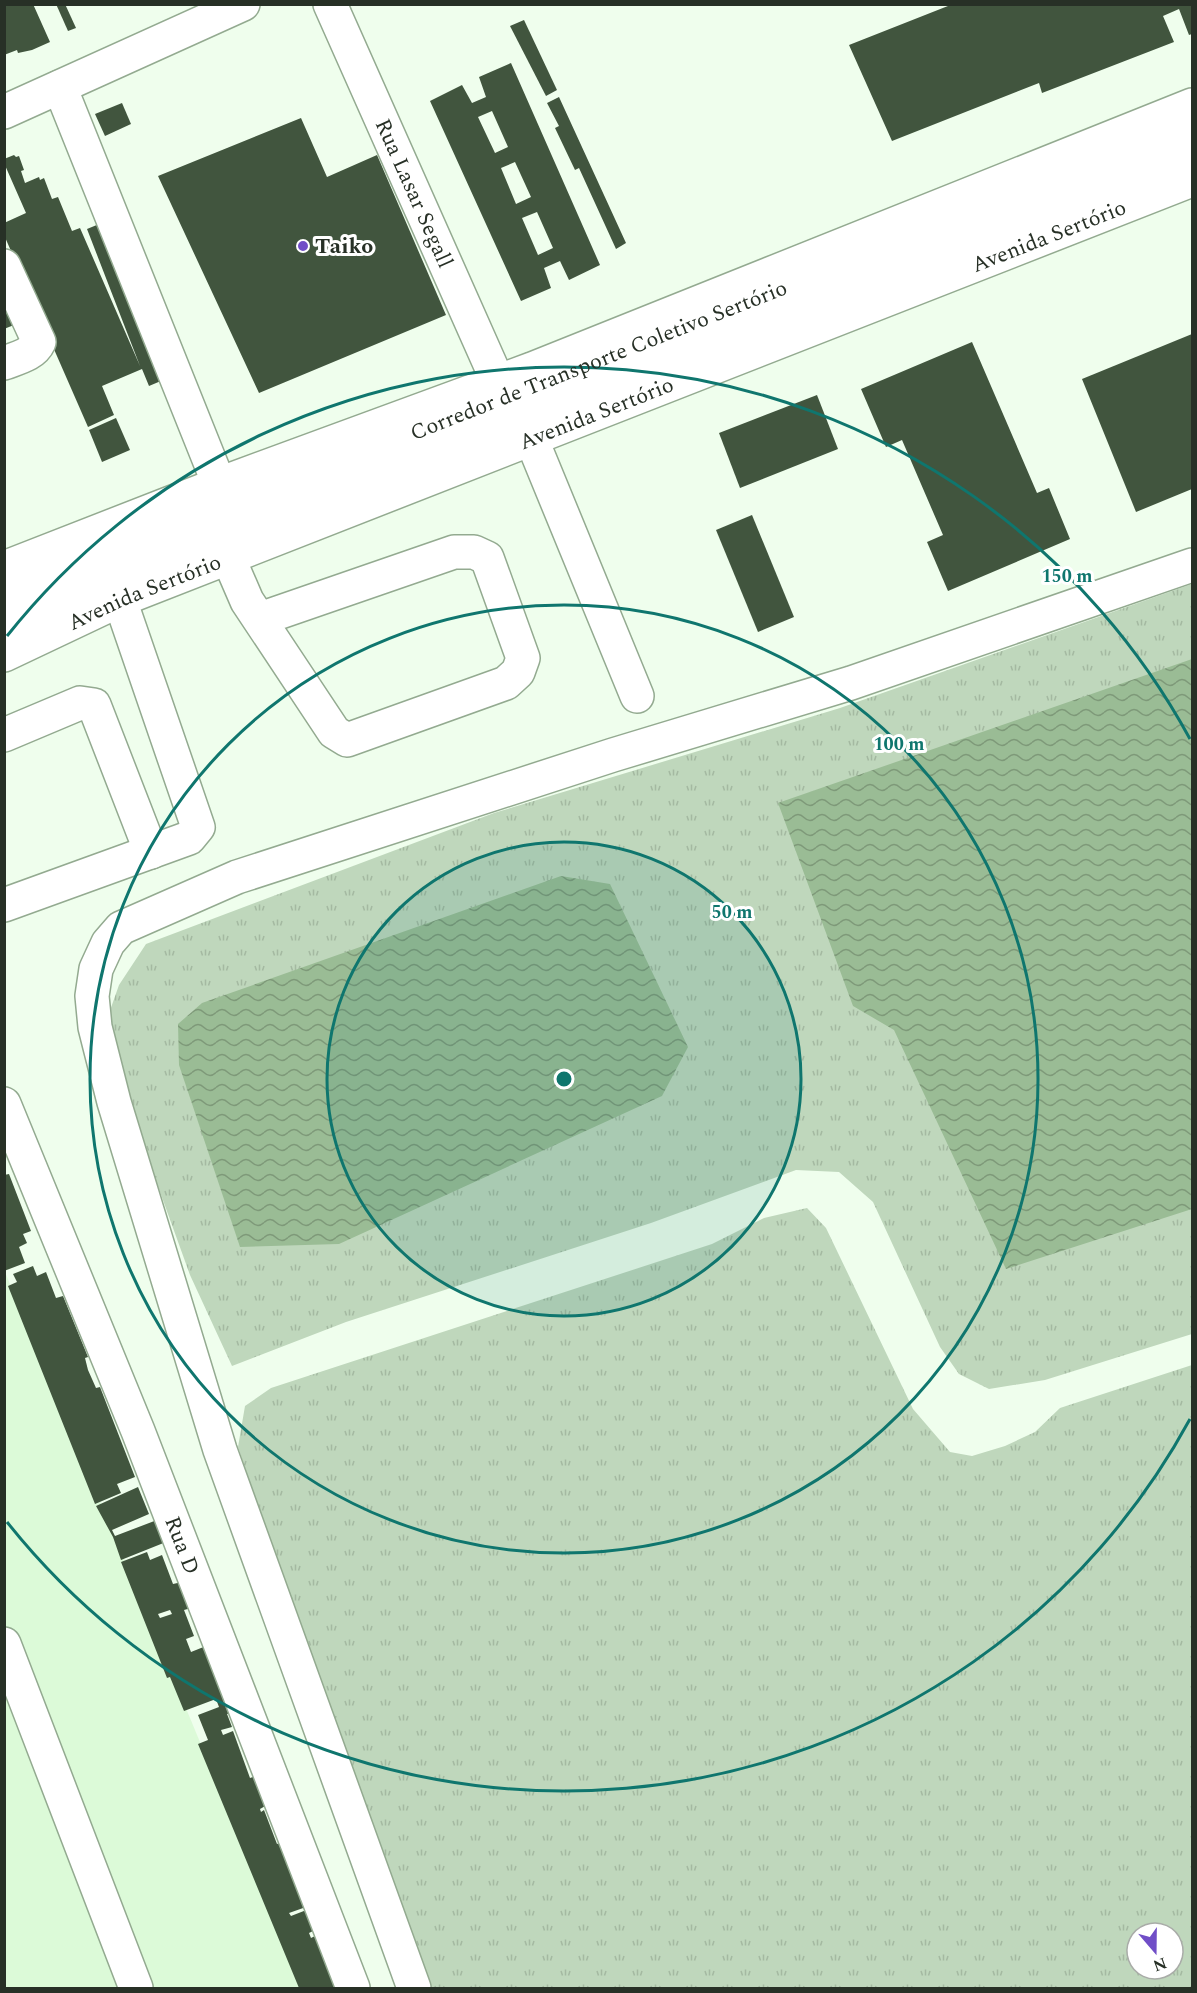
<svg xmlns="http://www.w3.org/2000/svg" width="1197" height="1993" viewBox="0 0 1197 1993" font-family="Spectral,serif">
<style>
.built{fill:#dcfad8}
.grass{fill:url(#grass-tufts);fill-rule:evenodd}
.water{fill:url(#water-waves)}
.building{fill:#41553e;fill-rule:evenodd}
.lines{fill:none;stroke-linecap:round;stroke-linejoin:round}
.minor-casing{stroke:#93aa90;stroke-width:36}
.major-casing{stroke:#93aa90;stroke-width:36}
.minor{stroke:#fff;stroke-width:33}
.major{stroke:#fff;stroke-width:33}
.ring{fill:none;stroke:#0f766e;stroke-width:3}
.poi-dot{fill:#704ec7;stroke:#fff;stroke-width:2}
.labels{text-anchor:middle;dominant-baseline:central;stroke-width:6;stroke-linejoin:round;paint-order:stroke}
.street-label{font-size:22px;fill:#273026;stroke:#fff}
.poi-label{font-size:22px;font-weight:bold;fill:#273026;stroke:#fff;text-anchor:start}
.centre{fill:#0f766e;stroke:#fff;stroke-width:3}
.ring-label{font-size:18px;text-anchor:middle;font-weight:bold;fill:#0f766e;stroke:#fff;stroke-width:6;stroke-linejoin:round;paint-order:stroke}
</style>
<defs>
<pattern id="grass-tufts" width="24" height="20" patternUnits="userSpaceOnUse" patternTransform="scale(1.5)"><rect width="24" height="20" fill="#bfd7bc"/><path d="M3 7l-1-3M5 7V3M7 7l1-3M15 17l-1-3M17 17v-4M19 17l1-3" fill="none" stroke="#a4b9a1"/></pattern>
<pattern id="water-waves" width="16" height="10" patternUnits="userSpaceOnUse" patternTransform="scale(1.5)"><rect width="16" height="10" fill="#9abc95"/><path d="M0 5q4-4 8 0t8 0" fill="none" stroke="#7e9979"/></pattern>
</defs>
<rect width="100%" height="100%" fill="#effeed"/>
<!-- built -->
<path class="built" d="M5,1272L302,1988H5Z"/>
<!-- grass -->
<g class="grass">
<path d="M1192,584V1334L1045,1380L989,1389L959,1374L940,1347L873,1202L839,1172L796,1170L651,1223L346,1322L232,1366L190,1275L137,1128L107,1019L119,985L146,944L494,813L840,708Z"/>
<path d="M807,1208L826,1228L913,1409L950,1452L972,1456L1005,1446L1035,1432L1060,1408L1192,1365V1988H431L336,1737L238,1447L245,1406L271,1388L712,1244L764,1218ZM1137,1933H1173V1969H1137Z"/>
</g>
<!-- water -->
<g class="water">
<path d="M1192,659V1209L1006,1269L894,1030L853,1006L778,803Z"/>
<path d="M561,876L610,884L688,1047L662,1096L339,1244L240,1247L179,1065L178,1024L202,1003Z"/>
</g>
<!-- building -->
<g class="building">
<path d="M4,4H33L50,42L32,50L18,53L17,50L4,55Z"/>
<path d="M56,4H65L76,28L68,31Z"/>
<path d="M953,4H1192V34L1189,35L1179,9L1163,16L1174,42L1042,93L1039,83L892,141L849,45Z"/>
<path d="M524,20L557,90L546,96L510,26Z"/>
<path d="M511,63L600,265L569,280L560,261L544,268L551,288L521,301L430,101L462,85L472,103L486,97L479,77ZM492,111L508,147L495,153L478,117ZM515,162L531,197L516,204L501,168ZM537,212L553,248L538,255L522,218Z"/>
<path d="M559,97L626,243L616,249L579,168L575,170L555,128L559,126L547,103Z"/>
<path d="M122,103L131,124L105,136L95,114Z"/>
<path d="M301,118L327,177L377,155L446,315L259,393L158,176Z"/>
<path d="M14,155L16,157L19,156L24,170L21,171L25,183L39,177L40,180L44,178L52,199L58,197L72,231L80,228L140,366L87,229L109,220L168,378L149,386L142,369L102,386L114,415L88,427L4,235V223L26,213L4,163V159Z"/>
<path d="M4,303L14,325L4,329Z"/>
<path d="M1192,334V489L1136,512L1082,379Z"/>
<path d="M972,342L1037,493L1049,488L1070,539L948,591L927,542L943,535L902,440L886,447L861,389Z"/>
<path d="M817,395L838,449L740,488L719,433Z"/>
<path d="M116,418L130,450L102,462L89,430Z"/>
<path d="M752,515L794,617L758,632L716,530Z"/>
<path d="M9,1174L31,1231L23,1234L27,1243L19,1247L25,1263L4,1271V1175Z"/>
<path d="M33,1266L37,1276L46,1272L56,1298L63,1296L88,1357L85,1358L88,1370L96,1388L100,1387L135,1477L117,1484L121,1493L95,1504L8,1286L17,1282L13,1274Z"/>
<path d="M138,1487L149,1514L112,1530L115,1536L157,1520L166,1542L121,1560L113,1537L96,1506Z"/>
<path d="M147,1552L150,1560L162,1555L173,1584L182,1582L191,1608L184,1610L194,1636L186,1639L191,1652L206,1646L232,1713L227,1714L232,1727L221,1730L223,1735L233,1731L250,1778L256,1776L267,1805L260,1809L261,1812L264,1810L277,1844L282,1842L306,1907L289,1913L291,1916L309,1909L317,1929L309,1933L311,1938L319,1934L342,1988H299L198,1744L208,1740L198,1715L219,1707L216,1699L184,1711L170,1677L167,1678L121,1562ZM170,1610L172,1614L160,1618L158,1614Z"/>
</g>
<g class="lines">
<defs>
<g id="minor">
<path id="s1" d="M330,4L498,382"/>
<path d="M60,87L219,484"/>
<path d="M4,112L243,4"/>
<path d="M4,266L39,342C33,355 17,358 4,363"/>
<path d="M531,438L637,696"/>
<path d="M228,557L247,601L334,732L347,740L506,683L518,672L523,658L487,558L474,552H454L260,619"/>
<path id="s2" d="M4,594L1192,127"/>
<path d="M4,621L489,437L1192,160"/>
<path d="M4,735L80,703L94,705L151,852"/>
<path d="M4,905L189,838L198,827L120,600"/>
<path id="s3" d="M4,1104L138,1431L353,1988"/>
<path d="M4,1644L136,1988"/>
<path d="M414,1988L220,1450L114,1102L95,1027L92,996L96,969L108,943L121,928L237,877L613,755L851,683L1192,565"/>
</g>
<g id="major">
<path d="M4,568L219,484L532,369L1192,105"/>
<path id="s4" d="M4,655L120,600L1192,180"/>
</g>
</defs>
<!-- minor casing -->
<use href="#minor" class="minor-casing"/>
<!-- major casing -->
<use href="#major" class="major-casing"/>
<!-- minor -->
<use href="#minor" class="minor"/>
<!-- major -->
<use href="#major" class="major"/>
</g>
<!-- distance rings -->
<circle cx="564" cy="1079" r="237" fill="#0f766e" fill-opacity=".12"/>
<g class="ring">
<circle cx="564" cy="1079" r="237"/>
<circle cx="564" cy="1079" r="474"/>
<path d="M1190 1419A712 712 0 0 1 7 1522M7 636A712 712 0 0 1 1190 739"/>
</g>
<!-- markers -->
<circle class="poi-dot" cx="303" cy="246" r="6"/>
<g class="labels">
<!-- street labels -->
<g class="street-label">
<text stroke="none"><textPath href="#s1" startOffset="207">Rua Lasar Segall</textPath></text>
<text stroke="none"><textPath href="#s4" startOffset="1126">Avenida Sertório</textPath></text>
<text stroke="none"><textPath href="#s2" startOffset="639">Corredor de Transporte Coletivo Sertório</textPath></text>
<text stroke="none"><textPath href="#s4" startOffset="640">Avenida Sertório</textPath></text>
<text stroke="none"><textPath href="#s4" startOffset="154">Avenida Sertório</textPath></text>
<text stroke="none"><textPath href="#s3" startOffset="476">Rua D</textPath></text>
</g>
<!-- poi labels -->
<g class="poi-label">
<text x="315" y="246">Taiko</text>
</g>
</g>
<circle cx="564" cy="1079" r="9" class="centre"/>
<g class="ring-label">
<text x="1067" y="582">150 m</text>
<text x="899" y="750">100 m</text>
<text x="732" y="918">50 m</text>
</g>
<!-- border -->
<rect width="1197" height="1993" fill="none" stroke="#273026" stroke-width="12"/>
<!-- north arrow -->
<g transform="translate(1155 1951) rotate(160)"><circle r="28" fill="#ffffff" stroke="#a9aca8" stroke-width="1.5"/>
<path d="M0-4.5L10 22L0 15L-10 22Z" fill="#704ec7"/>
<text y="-9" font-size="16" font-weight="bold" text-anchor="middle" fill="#273026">N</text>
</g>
</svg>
